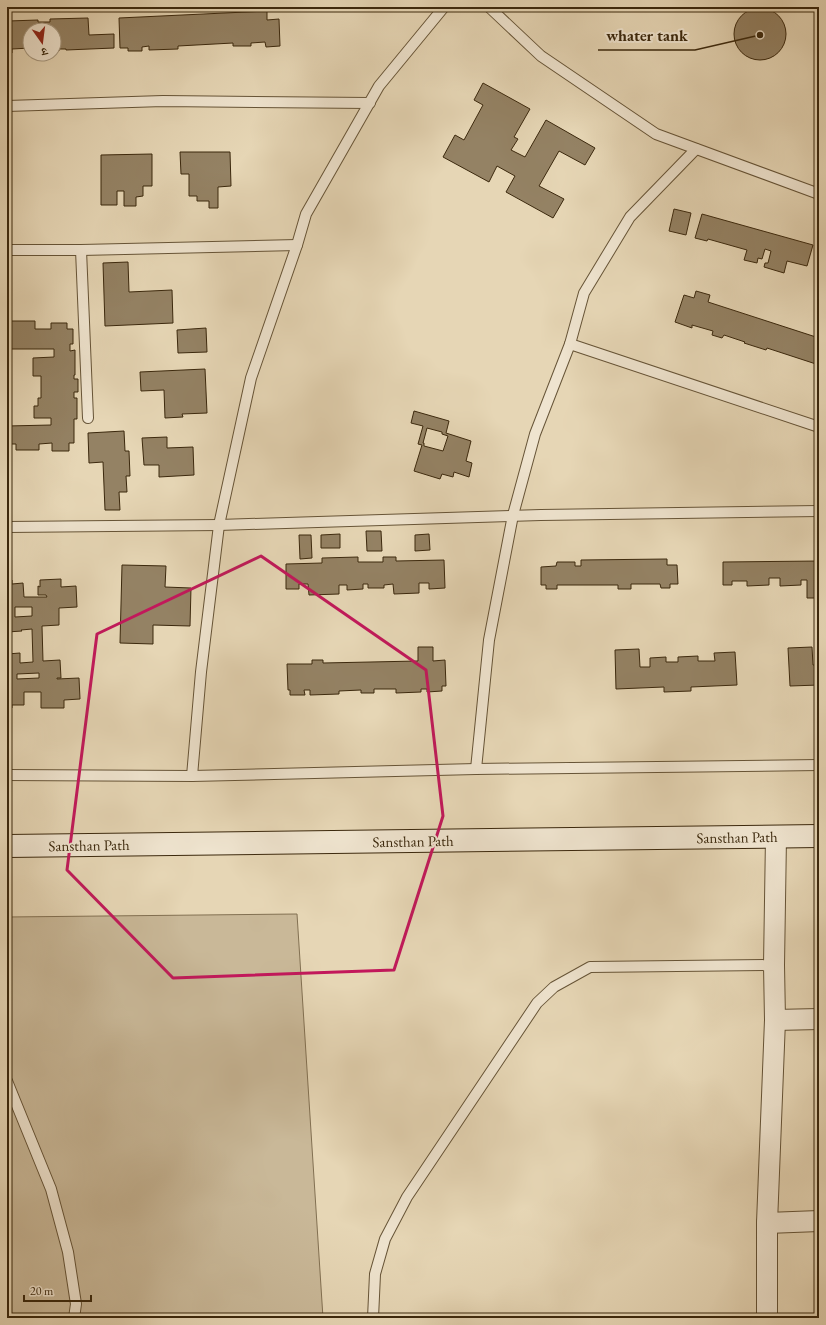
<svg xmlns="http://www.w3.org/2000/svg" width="826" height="1325" viewBox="0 0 826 1325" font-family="'EB Garamond','Noto Serif Devanagari',serif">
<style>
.green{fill:#c9b898;stroke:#827052}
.building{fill:#948264;stroke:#3b280d;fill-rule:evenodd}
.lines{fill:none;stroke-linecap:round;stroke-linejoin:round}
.lane-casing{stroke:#665437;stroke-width:12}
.street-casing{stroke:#665437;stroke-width:22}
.secondary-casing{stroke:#3b280d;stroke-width:24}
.lane{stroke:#efe4cf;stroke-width:10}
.street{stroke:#efe4cf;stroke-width:20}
.secondary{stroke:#efe4cf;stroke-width:22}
.marked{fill:none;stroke:#c2185b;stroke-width:3;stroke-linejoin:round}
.labels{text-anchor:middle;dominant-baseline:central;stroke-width:4;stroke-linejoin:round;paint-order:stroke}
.street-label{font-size:15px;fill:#3b280d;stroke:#efe4cf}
.leader{fill:none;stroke:#3b280d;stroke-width:1.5}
.callout-dot{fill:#3b280d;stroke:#efe4cf;stroke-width:1.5}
.callout-label{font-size:16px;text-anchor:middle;font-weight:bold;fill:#3b280d;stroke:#efe4cf;stroke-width:4;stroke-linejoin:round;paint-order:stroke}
</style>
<rect width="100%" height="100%" fill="#e6d6b5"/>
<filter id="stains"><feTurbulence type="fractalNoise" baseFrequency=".005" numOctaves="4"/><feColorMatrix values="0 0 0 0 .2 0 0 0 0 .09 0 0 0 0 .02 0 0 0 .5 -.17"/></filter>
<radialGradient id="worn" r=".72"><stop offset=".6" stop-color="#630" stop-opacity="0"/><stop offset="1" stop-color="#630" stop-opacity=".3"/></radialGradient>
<!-- green -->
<path class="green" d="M297,914L323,1318H7V917Z"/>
<!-- building -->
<g class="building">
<circle cx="760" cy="34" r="26"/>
<path d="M267,11V20L279,19L280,46L266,47L265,42L251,43V46H233V43L178,46V49L149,50V46L142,47V51H128V48H120L119,18Z"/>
<path d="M88,18L89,35L114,34V48L66,50V49H59V51H54V30H30V48L12,49V53H7V26H8V21L38,20V22H50V19Z"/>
<path d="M483,83L530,109L514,137L518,139L511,150L525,157L546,120L595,148L585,165L559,151L539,186L564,199L553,218L506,192L515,176L497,166L489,182L443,157L455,135L464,140L483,105L474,100Z"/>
<path d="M180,152H230L231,186L218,187V208H209V201H197V196H189V174H181Z"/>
<path d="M152,154V186H143V196L136,197V206H124V191H117V205H101V155Z"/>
<path d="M674,209L691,213L686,235L669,231Z"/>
<path d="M702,214L813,245L807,266L787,261L784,273L764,267L765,263H768L771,251L765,249L762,259L758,258L757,263L744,260L747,250L708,239L707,241L695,238Z"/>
<path d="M128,262L129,292L172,290L173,323L105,326L103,263Z"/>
<path d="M696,291L710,295L708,302L819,338V365L767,348L766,350L744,343L745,342L724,335L722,338L712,335L713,331L692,325V328L675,322L684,295L694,298Z"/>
<path d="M9,321H35V329H51V323H67V329H73V344H70V351L75,350V375H74V379H78V392H74V398H77V419H74V443H69V451H52V443L39,444V450H16V444H7V426L51,425V418H34V406H38V398H41V376H33V358L54,357V349H7V330H9Z"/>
<path d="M206,328L207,352L178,353L177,330Z"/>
<path d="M205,369L207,413L182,414L183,417L165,418L164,390L141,391L140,372Z"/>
<path d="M414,411L449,421L446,433L471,441L466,461L472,463L469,477L454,472L453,477L442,474L440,479L414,471L422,445L418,444L423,426L411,423ZM427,428L442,432V434L448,436L443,451L424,446V443H423Z"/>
<path d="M124,431L125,451H129L130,476H126L127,492H119L120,510H105L103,462L89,463L88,433Z"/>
<path d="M167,437V448L193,447L194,475L159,477V465H144L142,438Z"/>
<path d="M366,531H381L382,551H367Z"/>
<path d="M340,534V548H321V535Z"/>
<path d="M429,534L430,550L415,551V535Z"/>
<path d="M299,535H311L312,558L300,559Z"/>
<path d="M358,557V562H383V557H396V561L444,560L445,588L429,589V583H419V593L394,594L393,584L384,585V588H368V584H363V589L347,590V585H339V594L309,595L308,584H299V589H286V564L322,563V558Z"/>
<path d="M667,559V565H677L678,584H670V588H661L660,584H631V589H618V585H557V589H546V585H541V567L556,566L557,562H575V566H581V560Z"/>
<path d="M819,561V598H807V580H801V585L780,586V578H769V585L747,586V581H732V585H723V562Z"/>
<path d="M122,565L166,566L165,587L191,588L190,626L153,625V644L120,643Z"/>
<path d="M61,579V587L76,586L77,607L59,608V625L42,626L43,661L60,660L61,678H57V679L79,678L80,699L64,700V708H41V692H24V705H12V708H7V654L20,653V663L33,662L32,629L21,630L22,631L7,632V580H12V584L23,583L24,597H47L46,595H38V586L40,587V580ZM15,607H32V616L15,617ZM39,673V678L17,679V674Z"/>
<path d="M418,647H433V661L445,660L446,686H442V691L427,692V689H421V692L396,693V689H374V693H361V690L339,691V694L310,695V690H304L305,695H290V690H288L287,664H312V660H323V663L418,661Z"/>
<path d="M812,647L813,665H819V685L790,686L788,648Z"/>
<path d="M639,649L640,667H650V658L666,657V662H678V657L698,656V661H715L714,653L735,652L737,685L691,687V691L664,692V687L616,689L615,650Z"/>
</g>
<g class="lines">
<defs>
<g id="lane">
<path d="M489,7L541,56L656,134L819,194"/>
<path d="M7,106L163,101L370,103"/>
<path d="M7,250H81L297,245"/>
<path d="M81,250L88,418"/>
<path d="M570,344L819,427"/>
<path d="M7,527L219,525L541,515L819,511"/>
<path d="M476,769L489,640L513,515L535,434L570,344L584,293L630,217L696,149"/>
<path d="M7,775L192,776L476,769L819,765"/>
<path d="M192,776L201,672L219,525L251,378L297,245L306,214L379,86L444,7"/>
<path d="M7,1081L51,1189L68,1252L76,1304L74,1318"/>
<path d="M373,1318L375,1274L385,1239L407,1197L537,1003L554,987L590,967L774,965"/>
</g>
<g id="street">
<path d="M775,1020L819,1019"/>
<path d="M767,1223L819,1221"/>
<path d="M767,1318V1223L775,1020L774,965L776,837"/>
</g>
<path id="secondary" d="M7,846L819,836"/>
</defs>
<!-- lane casing -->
<use href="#lane" class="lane-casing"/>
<!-- street casing -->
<use href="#street" class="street-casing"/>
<!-- secondary casing -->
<use href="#secondary" class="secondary-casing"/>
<!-- lane -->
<use href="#lane" class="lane"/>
<!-- street -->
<use href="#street" class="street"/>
<!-- secondary -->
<use href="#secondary" class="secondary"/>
</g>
<!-- marked area -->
<path class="marked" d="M261,556L426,670L443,816L394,970L173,978L67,870L97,634Z"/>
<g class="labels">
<!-- street labels -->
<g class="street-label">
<text transform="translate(737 837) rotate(-1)">Sansthan Path</text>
<text transform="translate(413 841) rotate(-1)">Sansthan Path</text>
<text transform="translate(89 845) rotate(-1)">Sansthan Path</text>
</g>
</g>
<!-- callouts -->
<path class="leader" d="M760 35L695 50H598"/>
<circle class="callout-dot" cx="760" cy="35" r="4"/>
<g class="callout-label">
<text x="647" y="41">whater tank</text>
</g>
<!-- margin -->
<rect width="826" height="1325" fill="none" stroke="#e6d6b5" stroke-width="24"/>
<rect x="8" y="8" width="810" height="1309" fill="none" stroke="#3b280d" stroke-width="2"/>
<rect x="12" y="12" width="802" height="1301" fill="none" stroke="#3b280d"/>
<!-- north arrow -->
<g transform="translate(42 42) rotate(166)"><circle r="19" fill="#efe4cf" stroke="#a79981"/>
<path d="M0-3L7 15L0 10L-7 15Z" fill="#8f2418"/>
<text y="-6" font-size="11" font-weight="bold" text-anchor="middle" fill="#3b280d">उ</text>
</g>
<!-- scale -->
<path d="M24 1295v6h67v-6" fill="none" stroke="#3b280d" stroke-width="2"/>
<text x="30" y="1295" font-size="12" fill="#3b280d" stroke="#efe4cf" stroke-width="3" paint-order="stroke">20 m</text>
<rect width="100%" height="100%" filter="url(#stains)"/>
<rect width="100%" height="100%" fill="url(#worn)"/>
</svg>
